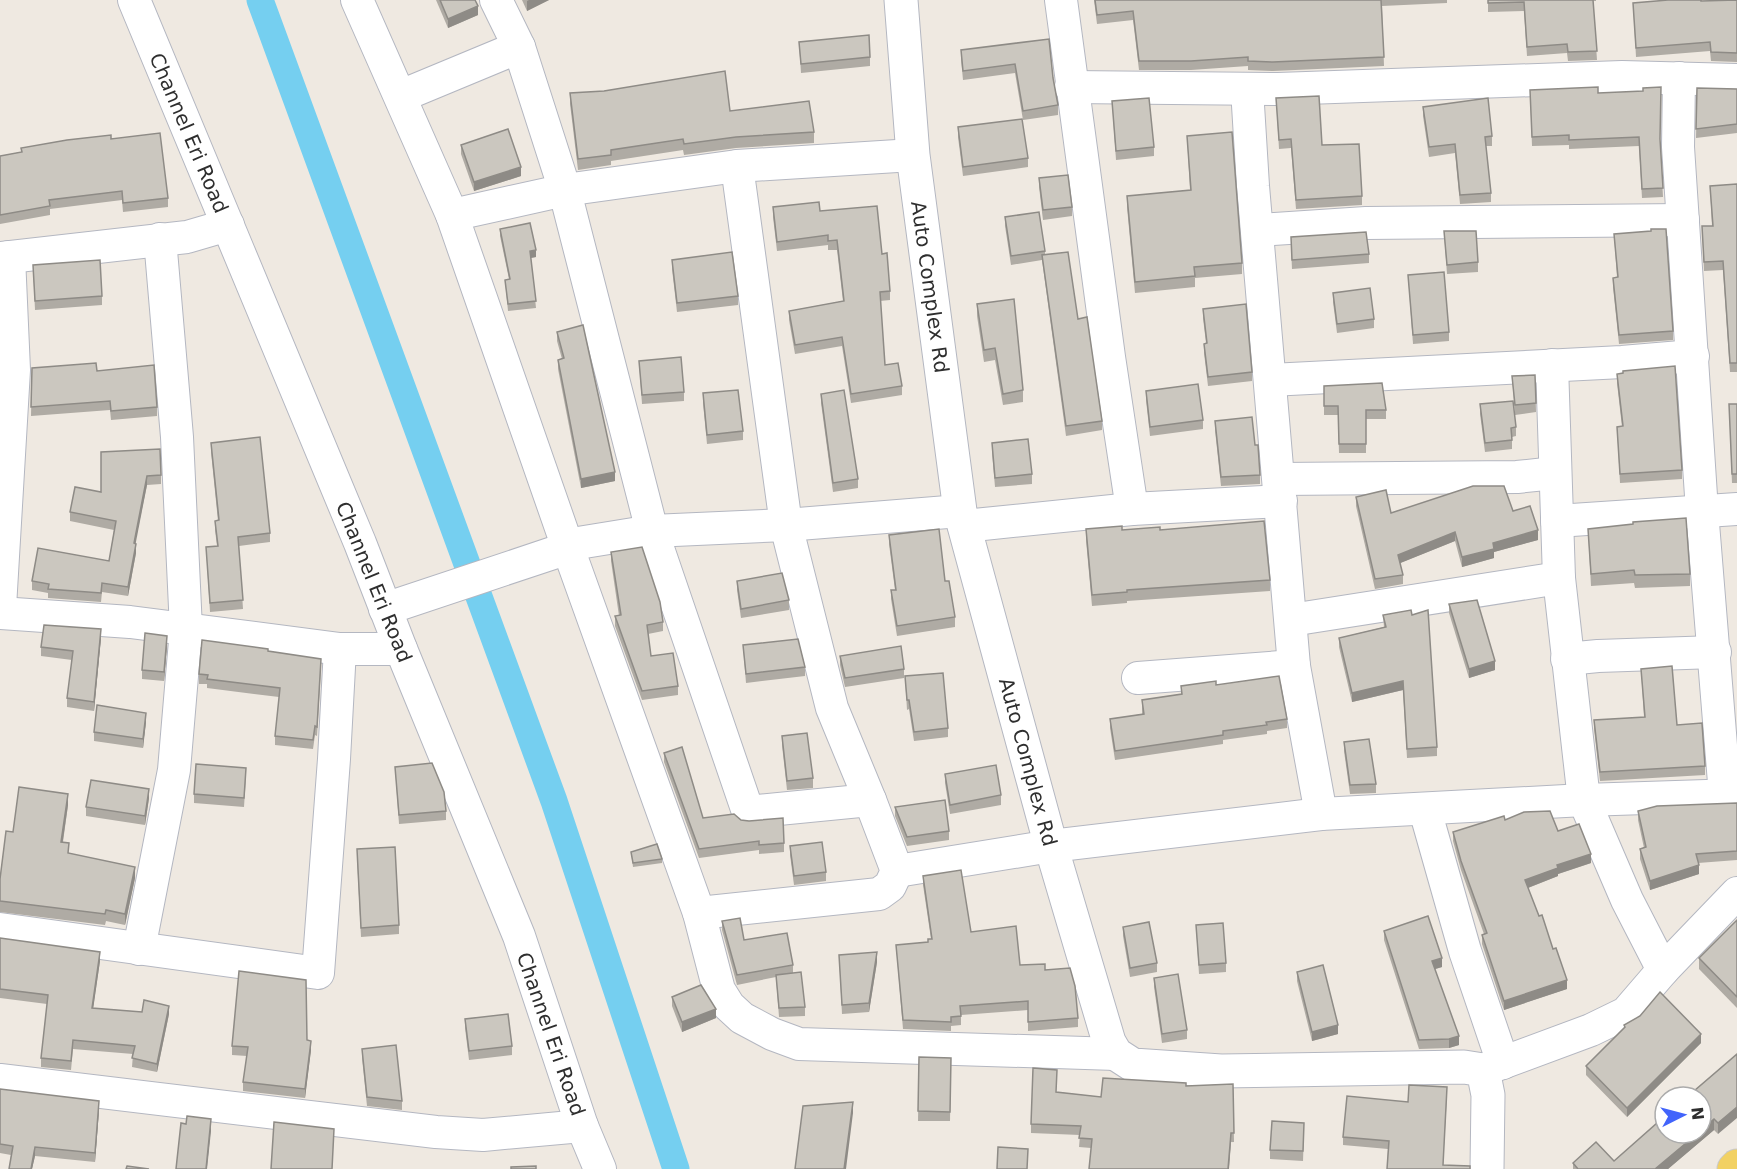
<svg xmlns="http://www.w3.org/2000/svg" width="1737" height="1169" viewBox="0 0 1737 1169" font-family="'DejaVu Sans',sans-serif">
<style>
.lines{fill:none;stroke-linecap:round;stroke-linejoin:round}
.canal{stroke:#75cff0;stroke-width:27}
.street-casing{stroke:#b4b7c1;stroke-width:34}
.secondary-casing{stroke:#b4b7c1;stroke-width:35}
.primary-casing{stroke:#c9c9c9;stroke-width:35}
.street{stroke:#fff;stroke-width:32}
.secondary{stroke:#fff;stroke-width:33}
.primary{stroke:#f2d163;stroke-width:33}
.wall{fill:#afaba4}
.shaded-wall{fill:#8e8b86}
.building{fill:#cbc7bf;stroke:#8e8b86;stroke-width:1.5}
.labels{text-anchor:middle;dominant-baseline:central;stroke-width:4.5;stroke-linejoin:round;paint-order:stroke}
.street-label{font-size:20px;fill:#2e2e2e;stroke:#fff}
</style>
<rect width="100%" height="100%" fill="#efe9e1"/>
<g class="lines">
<!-- canal -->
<path class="canal" d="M260,0L554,801L676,1169"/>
<defs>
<g id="street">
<path d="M134,0L360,543L401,649L519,936L582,1126L600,1169"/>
<path d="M357,0L452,215L568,548L385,609"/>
<path d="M496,0L519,47L563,184L652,531L748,812L870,800"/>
<path d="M1061,0L1109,357L1132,509"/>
<path d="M1679,78L1678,147L1702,511L1725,795"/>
<path d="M1071,87L1278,89L1622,77L1737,80"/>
<path d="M1247,89L1253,186L1294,666L1321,814"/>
<path d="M401,96L519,47"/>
<path d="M452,215L565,190L737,166L913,155"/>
<path d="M1257,230L1366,223L1683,220"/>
<path d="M0,258L187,237L228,225"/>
<path d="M1552,365L1559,578L1584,800L1627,900L1663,970"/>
<path d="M1270,380L1622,362L1693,356"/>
<path d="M1279,479L1517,477L1555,473"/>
<path d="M960,511L786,525L652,531L572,544L568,548L699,913L719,990L729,1006L742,1018L772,1034L799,1044L1116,1054"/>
<path d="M1557,521L1737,509"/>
<path d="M964,526L1132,509L1281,501"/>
<path d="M0,607L14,370L9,257"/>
<path d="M0,613L130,622L340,649H401"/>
<path d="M1291,620L1559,578"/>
<path d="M1567,659L1598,656L1715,652"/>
<path d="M1138,678L1294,666"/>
<path d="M1425,810L1465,951L1503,1063"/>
<path d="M897,871L1051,846L1321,814L1584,800L1737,795"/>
<path d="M699,913L879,894L890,886L897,871L870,800L832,708L786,525L737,166"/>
<path d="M0,929L318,973L334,759L340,649"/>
<path d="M139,949L174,770L186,629L177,437L160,239"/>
<path d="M1483,1070L1591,1030L1626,1013L1663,970L1737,893"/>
<path d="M0,1080L436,1132L483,1135L582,1126"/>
</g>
<path id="secondary" d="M901,0L913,155L960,511L1051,846L1109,1042L1116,1054L1133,1065L1221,1071L1464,1067L1483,1070L1488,1095L1487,1169"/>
<path id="primary" d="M1734,1169L1737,1166"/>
</defs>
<!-- street casing -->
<use href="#street" class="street-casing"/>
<!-- secondary casing -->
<use href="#secondary" class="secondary-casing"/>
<!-- primary casing -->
<use href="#primary" class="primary-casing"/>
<!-- street -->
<use href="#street" class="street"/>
<!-- secondary -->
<use href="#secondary" class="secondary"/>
<!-- primary -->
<use href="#primary" class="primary"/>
</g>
<!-- wall -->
<g class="wall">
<path d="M436,0H475L478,15L448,28Z"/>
<path d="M522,0H549L527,11Z"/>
<path d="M1094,0H1447V3L1382,6L1384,66L1273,71L1248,70V66L1191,70H1139L1133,20L1097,24Z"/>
<path d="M1488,0H1596V1H1593L1597,60L1568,61L1567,53L1527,56L1524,11L1488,12Z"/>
<path d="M1737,0V62L1711,61L1710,51L1636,57L1633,3Z"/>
<path d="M1049,39L1053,78L1058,105V115L1023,120L1015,73L963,80L961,59V50Z"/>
<path d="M799,42L870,57V66L801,73Z"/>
<path d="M1697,88L1737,89V133L1696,138Z"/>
<path d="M1530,90L1660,141L1663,197L1642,198L1639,146L1569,149V145L1532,146Z"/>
<path d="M570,93L730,111L814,132V143L736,148L684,155L683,150L611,161V165L578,170L570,104Z"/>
<path d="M1276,98L1362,196V205L1296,209L1291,148L1279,149Z"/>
<path d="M1112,101L1154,147V156L1116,160Z"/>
<path d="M1423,107L1492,136V146H1486L1491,193V202L1460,204L1455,153L1429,157L1423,116Z"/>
<path d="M958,127L1028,158V167L963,176L958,137Z"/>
<path d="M1187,136L1242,263V274L1195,278V287L1135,293L1127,207V196L1190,190Z"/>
<path d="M111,139L168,198V207L123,212L122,200L50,209V215L0,224V156L21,152V148Z"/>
<path d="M461,145L521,176L474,191L461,154Z"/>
<path d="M1039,178L1072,207V216L1043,220L1039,187Z"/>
<path d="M1737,184V372H1730L1723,270L1704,271L1702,226H1712L1710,186Z"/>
<path d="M773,207L820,211L882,254L890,291V300L880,301L885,365L902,386V395L851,403L842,346L795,354L789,320V311L843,301L837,250H828V245L777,251L773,217Z"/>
<path d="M1005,217L1045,251V255L1078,319L1102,421V430L1066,436L1042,260L1011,265L1005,226Z"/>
<path d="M500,229L536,257L531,258L536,308L508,311L505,280L509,279L500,236Z"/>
<path d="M1444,231L1478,262V272L1447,274Z"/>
<path d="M1651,231L1673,331V340L1619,344L1613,287V278L1617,277L1614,234Z"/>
<path d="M1291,246L1369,254V263L1292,269Z"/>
<path d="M672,260L738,296V305L677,312L672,269Z"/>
<path d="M33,265L102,296V305L35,310Z"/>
<path d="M1408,275L1449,332V341L1413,344Z"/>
<path d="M1333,293L1374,319V328L1337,333L1333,302Z"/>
<path d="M977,304L1023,390V402L1003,405L995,360L984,362L977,316Z"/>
<path d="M1203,309L1252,372V381L1208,386L1204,353V344L1206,343L1203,318Z"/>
<path d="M557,332L615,481L581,488L558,369V360L562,359L557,341Z"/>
<path d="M639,361L684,392V401L642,404Z"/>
<path d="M32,368L97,371L157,407V416L111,420L110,410L31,416Z"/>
<path d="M1617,374L1682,470V479L1620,483L1617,427H1622L1617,383Z"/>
<path d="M1535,375L1536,412L1515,415L1512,376Z"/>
<path d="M1324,386L1386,410V419H1366V453H1339L1338,415H1324Z"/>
<path d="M1146,391L1203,420V429L1150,436L1146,400Z"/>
<path d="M703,393L743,431V440L707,444L703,403Z"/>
<path d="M821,394L858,479V488L833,492L821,403Z"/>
<path d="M1480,404L1516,427V436L1512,437V449L1485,452L1480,414Z"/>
<path d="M1729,404H1737V483H1732Z"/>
<path d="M1215,421L1255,445L1260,475V484L1221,486L1215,430Z"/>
<path d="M211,443L270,533V542L239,546L243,609L210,612L206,547L217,546L215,530V521H218L211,452Z"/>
<path d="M992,443L1032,474V484L995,487L992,452Z"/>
<path d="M101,452L161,475V484L147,485L135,543L136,553L128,596L102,592L101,602L48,598V593L32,590V581L109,561L114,530L70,521V512L101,492Z"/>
<path d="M1356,497L1391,513L1513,511L1538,540L1494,552V558L1462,567L1455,541L1400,563L1403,575V584L1375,589L1356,506Z"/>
<path d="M1086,529L1122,530H1160L1270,580V591L1127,601V603L1092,606L1086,540Z"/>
<path d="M1588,529L1690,574V586L1635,588L1634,583L1591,586Z"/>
<path d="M889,535L945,581L955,617V627L897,636L891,599V590H895L889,544Z"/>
<path d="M611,552L663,622V631L648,634L651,656L678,686V695L642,700L615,626V616H619L611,561Z"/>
<path d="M737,581L789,600V610L741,618L737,590Z"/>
<path d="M1449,604L1495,670L1469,678L1449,613Z"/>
<path d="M1383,615L1437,747V756L1407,758L1403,690L1352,702L1339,647V638L1384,627Z"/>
<path d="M101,638L94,711L67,707V698L72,660L41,656V647Z"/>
<path d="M167,645L164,681L142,679V670Z"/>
<path d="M743,645L805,667V676L746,683Z"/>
<path d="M268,651L321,668L317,736L315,735L313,749L275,745V736L279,697L207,688V684H199V674Z"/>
<path d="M840,656L904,669V678L845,687L840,665Z"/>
<path d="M1641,669L1677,725L1705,766V775L1600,781L1594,729V720L1644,717Z"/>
<path d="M905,676L948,728V737L914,741L909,709L907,710Z"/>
<path d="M1216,685L1287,719V728L1267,731V734L1223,740V744L1115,760L1110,728V719L1142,714V700L1181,694V686Z"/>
<path d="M146,722L143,748L94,741V732Z"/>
<path d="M782,736L813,778V788L787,790L782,745Z"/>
<path d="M1344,742L1376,784V793L1350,794L1344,751Z"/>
<path d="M664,753L703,818L741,820L749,821L784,843V852L759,854V850L699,858L664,762Z"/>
<path d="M395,767L446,811V820L399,824Z"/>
<path d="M945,774L1001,795V805L950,814L945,783Z"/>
<path d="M246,777L244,807L194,803V794Z"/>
<path d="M149,798L145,825L86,816V807Z"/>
<path d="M1737,803V860L1698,863L1699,874L1650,890L1640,859V849L1644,848L1638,820V811Z"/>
<path d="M68,805L63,842L69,853L135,878L125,925L106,921L105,925L0,912V879L13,832Z"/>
<path d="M895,807L949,831V840L907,846L895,816Z"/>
<path d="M1505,820L1558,831L1591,863L1558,874V876L1528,888L1567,989L1504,1010L1482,944V935L1484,934L1461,870L1453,841V832Z"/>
<path d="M790,846L826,872V881L794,885L790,855Z"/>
<path d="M631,852L662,859V863L633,867Z"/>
<path d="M357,858L399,925V934L361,937Z"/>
<path d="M923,876L971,932L1020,965L1045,970L1078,1018V1027L1028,1031V1010L961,1015V1025L951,1026V1031L903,1029L896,945L928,942L931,939L923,885Z"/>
<path d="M1737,920V1008L1699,969V958Z"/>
<path d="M722,921L744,940L793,965V973L805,1007V1016L779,1017L776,977L737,985L722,930Z"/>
<path d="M1196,925L1226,963V972L1199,974Z"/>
<path d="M1123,927L1157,963V972L1130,977L1123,936Z"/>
<path d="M1384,931L1442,967L1435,969L1459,1045L1449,1048L1419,1049L1384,940Z"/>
<path d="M0,938L100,961L93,1008L169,1014L157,1072L132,1067L133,1054L73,1049L71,1070L41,1067V1058L47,1004L0,998Z"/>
<path d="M839,955L877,962L869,1012L842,1014Z"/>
<path d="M1297,972L1338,1034L1312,1041L1297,981Z"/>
<path d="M1154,978L1187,1030V1039L1162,1043L1154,987Z"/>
<path d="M672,997L716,1018L682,1032L672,1006Z"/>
<path d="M465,1019L512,1046V1055L469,1060L465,1028Z"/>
<path d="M1624,1025L1701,1043L1627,1117L1586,1075V1066L1624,1028Z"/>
<path d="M307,1040L311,1050L305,1098L243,1091V1082L247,1056L232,1055V1046Z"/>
<path d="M362,1049L402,1101V1110L367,1106L362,1058Z"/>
<path d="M1737,1054L1718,1134L1714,1130L1668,1169H1573V1163L1614,1161Z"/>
<path d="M919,1057L951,1058L950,1121H918Z"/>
<path d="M1233,1084L1234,1142L1091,1148L1079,1147L1080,1135L1031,1133V1124L1057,1092L1101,1097L1186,1086Z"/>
<path d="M0,1089L99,1110L95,1162L35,1156L32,1169H9L11,1155L0,1153Z"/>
<path d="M1447,1095L1443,1165L1387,1169L1388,1149L1343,1145V1137L1408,1102Z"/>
<path d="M1304,1132L1303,1161L1270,1159V1150Z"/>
</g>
<!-- shaded-wall -->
<g class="shaded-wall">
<path d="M529,0H549L527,11V1Z"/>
<path d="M478,6V15L448,28V19Z"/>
<path d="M521,167V176L474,191V182Z"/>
<path d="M536,250V257L530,258V251Z"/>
<path d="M615,472V481L581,488V479Z"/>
<path d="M147,476V485L134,552V543Z"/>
<path d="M1538,530V540L1494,552V558L1462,567V557L1493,543Z"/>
<path d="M1455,532V541L1398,564V555Z"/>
<path d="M136,544V553L128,596V587Z"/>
<path d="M101,629V638L94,711V702Z"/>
<path d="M167,636V645L164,681V672Z"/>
<path d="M1495,661V670L1469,678V669Z"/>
<path d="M1403,681V690L1352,702V693Z"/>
<path d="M146,713V722L143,748V739Z"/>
<path d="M149,789V798L145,825V816Z"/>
<path d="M68,794V805L61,853V842Z"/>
<path d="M1591,854V863L1558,874V876L1525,889V880L1557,865Z"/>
<path d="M1699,865V874L1650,890V881Z"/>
<path d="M135,867V878L125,925V914Z"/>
<path d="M100,952V961L92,1017V1008Z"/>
<path d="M877,952V962L869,1012V1003Z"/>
<path d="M1442,958V967L1432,970V961Z"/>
<path d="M1567,980V989L1504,1010V1001Z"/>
<path d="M169,1006V1014L157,1072V1064Z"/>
<path d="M716,1009V1018L682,1032V1022Z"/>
<path d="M1338,1025V1034L1312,1041V1032Z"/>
<path d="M1701,1034V1043L1627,1117V1108Z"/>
<path d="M1459,1036V1045L1449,1048V1039Z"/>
<path d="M311,1041V1050L305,1098V1089Z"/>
<path d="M99,1101V1110L95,1162V1153Z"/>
<path d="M853,1102V1113L846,1169H844Z"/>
<path d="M1737,1107V1118L1718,1134V1123Z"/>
<path d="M211,1119V1131L207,1169H206Z"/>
<path d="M1714,1119V1130L1668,1169H1655L1698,1133H1701V1130Z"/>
<path d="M1231,1133V1142L1229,1169H1228Z"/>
<path d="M35,1147V1156L32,1169H31Z"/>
</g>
<!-- building -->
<g class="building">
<path d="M440,0H475L478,6L448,19Z"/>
<path d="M1095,0H1381L1384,57L1273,62L1248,61V57L1191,61H1139L1133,11L1097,15Z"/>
<path d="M1488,0H1593L1597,51L1568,52L1567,44L1527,47L1524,2L1488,3Z"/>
<path d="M1668,0H1701V1L1737,0V53L1711,52L1710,42L1636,48L1633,3Z"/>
<path d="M869,35L870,57L801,64L799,42Z"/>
<path d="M1049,39L1053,78L1058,105L1023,111L1015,64L963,71L961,50Z"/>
<path d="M725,71L730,111L809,101L814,132L736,137L684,144L683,139L611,150V155L578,159L570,93L604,91Z"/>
<path d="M1598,87V93L1643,91V88L1661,87L1660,139L1663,188L1642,189L1639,137L1569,140V135L1532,137L1530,90Z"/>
<path d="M1697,88L1737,89V124L1696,129Z"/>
<path d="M1319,96L1322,145L1359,144L1362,196L1296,200L1291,139L1279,140L1276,98Z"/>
<path d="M1149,98L1154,147L1116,151L1112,101Z"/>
<path d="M1488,98L1492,136L1485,137L1491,193L1460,195L1455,144L1429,147L1423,107Z"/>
<path d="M1022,119L1028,158L963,167L958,127Z"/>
<path d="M508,129L521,167L474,182L461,145Z"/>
<path d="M1232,132L1242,263L1194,267L1195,276L1135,282L1127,196L1191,190L1187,136Z"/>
<path d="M160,133L168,198L123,203L122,191L49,200L50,206L0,215V156L22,152L21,148L67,140L111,135V139Z"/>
<path d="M1068,175L1072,207L1043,210L1039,178Z"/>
<path d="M1737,184V363H1730L1723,261L1704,262L1702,226H1713L1710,186Z"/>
<path d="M819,202L820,211L877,206L882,254L887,253L890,291L880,292L885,365L898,363L902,386L851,394L842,337L795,345L789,311L844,301L837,240L828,241V235L777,242L773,207Z"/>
<path d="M1039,212L1045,251L1011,256L1005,217Z"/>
<path d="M530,223L536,250L530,251L536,301L508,304L505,280L510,279L500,229Z"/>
<path d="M1651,229H1666L1673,331L1619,335L1613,278L1618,277L1614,234L1651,231Z"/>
<path d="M1444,231H1476L1478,262L1447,265Z"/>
<path d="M1366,232L1369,254L1292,260L1291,237Z"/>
<path d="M732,252L738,296L677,303L672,260Z"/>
<path d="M1068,252L1078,319L1087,317L1102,421L1066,426L1042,255Z"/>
<path d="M100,260L102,296L35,301L33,265Z"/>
<path d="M1444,272L1449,332L1413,335L1408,275Z"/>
<path d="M1370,288L1374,319L1337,324L1333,293Z"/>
<path d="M1014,299L1023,390L1003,394L995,348L984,350L977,304Z"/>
<path d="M1246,304L1252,372L1208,377L1204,344L1207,343L1203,309Z"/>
<path d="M583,325L615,472L581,479L558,360L564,358L557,332Z"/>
<path d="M681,357L684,392L642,395L639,361Z"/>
<path d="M96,363L97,371L154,365L157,407L111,411L110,401L31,407L32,368Z"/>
<path d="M1675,366L1682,470L1620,474L1617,427L1623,426L1617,374L1623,373V371Z"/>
<path d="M1535,375L1536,403L1515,405L1512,376Z"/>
<path d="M1382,383L1386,410H1366V444H1339L1338,406H1324V386Z"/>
<path d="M1198,384L1203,420L1150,427L1146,391Z"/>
<path d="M738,390L743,431L707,435L703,393Z"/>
<path d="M844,390L858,479L833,483L821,394Z"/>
<path d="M1513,401L1516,427L1511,428L1512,440L1485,443L1480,404Z"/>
<path d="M1729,404H1737V474H1732Z"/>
<path d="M1252,417L1255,445H1258L1260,475L1221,477L1215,421Z"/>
<path d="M260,437L270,533L238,537L243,600L210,603L206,547L218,546L215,521L219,520L211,443Z"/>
<path d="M1028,439L1032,474L995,478L992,443Z"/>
<path d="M160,449L161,475L147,476L134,543L136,544L128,587L102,583L101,593L48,589L49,584L32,581L38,548L109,561L116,521L70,512L75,487L101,492V452Z"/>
<path d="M1473,486H1504L1513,511L1530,506L1538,530L1493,543L1494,549L1462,557L1455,532L1398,555L1403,575L1375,579L1356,497L1386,490L1391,513Z"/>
<path d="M1686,518L1690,574L1635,575L1634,570L1591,574L1588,529L1633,524V522Z"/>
<path d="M1264,521L1270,580L1127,590V592L1092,595L1086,529L1122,526V530L1160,527V530Z"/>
<path d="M939,529L945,581H949L955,617L897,626L891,590H896L889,535Z"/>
<path d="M642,547L660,602L663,622L647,625L651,656L673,653L678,686L642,691L615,616L621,615L611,552Z"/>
<path d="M782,573L789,600L741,609L737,581Z"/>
<path d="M1477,600L1495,661L1469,669L1449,604Z"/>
<path d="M1411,610L1412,615L1428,610L1437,747L1407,749L1403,681L1352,693L1339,638L1386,627L1383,615Z"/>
<path d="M44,625L101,629L94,702L67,698L73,651L41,647Z"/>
<path d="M145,633L167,636L164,672L142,670Z"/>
<path d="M798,639L805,667L746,674L743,645Z"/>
<path d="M202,640L268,649V651L321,659L317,727L315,726L313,740L275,736L280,688L207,679L208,675L199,674Z"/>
<path d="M901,646L904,669L845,678L840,656Z"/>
<path d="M1672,666L1677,725L1702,723L1705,766L1600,772L1594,720L1645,717L1641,669Z"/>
<path d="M943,673L948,728L914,732L909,700H907L905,676Z"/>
<path d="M1279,676L1287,719L1266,722L1267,725L1223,731V735L1115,751L1110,719L1144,714L1142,700L1182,694L1181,686L1216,681V685Z"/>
<path d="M97,705L146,713L143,739L94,732Z"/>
<path d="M807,733L813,778L787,781L782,736Z"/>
<path d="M1369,739L1376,784L1350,785L1344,742Z"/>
<path d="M682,747L703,818L734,814L741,820L749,821L783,818L784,843L759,845V841L699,849L664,753Z"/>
<path d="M432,763L444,792L446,811L399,815L395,767Z"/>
<path d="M196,764L246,768L244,798L194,794Z"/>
<path d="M996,765L1001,795L950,805L945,774Z"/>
<path d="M91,780L149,789L145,816L86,807Z"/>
<path d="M19,787L68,794L61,842L69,843L68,853L135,867L125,914L106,910L105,914L0,901V879L6,831L13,832Z"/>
<path d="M945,800L949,831L907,837L895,807Z"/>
<path d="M1737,803V851L1696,854L1699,865L1650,881L1640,849L1646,847L1638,811L1657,806Z"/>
<path d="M1550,811L1558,831L1579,824L1591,854L1557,865L1558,868L1525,880L1539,916L1542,915L1553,949L1556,948L1567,980L1504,1001L1482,935L1487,933L1461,861L1453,832L1504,816L1505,820L1524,812Z"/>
<path d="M822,842L826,872L794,876L790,846Z"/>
<path d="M657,844L662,859L633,863L631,852Z"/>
<path d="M395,847L399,925L361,928L357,849Z"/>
<path d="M961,870L971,932L1016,926L1020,965L1045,964V970L1070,968L1075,986L1078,1018L1028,1022V1001L960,1006L961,1016L951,1017V1022L903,1020L896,945L928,942V939H932L923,876Z"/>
<path d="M1428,916L1442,958L1432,961L1459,1036L1449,1039L1419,1040L1384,931Z"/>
<path d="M740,918L744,940L787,933L793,965L737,975L722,921Z"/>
<path d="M1737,920V997L1699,958Z"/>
<path d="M1149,922L1157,963L1130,968L1123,927Z"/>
<path d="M1223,923L1226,963L1199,965L1196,925Z"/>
<path d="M0,938L100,952L92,1008L142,1012L144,1000L169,1006L157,1064L132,1058L135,1046L73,1040L71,1061L41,1058L48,995L0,989Z"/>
<path d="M877,952L869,1003L842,1005L839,955Z"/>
<path d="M1323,965L1338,1025L1312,1032L1297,972Z"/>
<path d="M239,971L306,980L307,1040L311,1041L305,1089L243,1082L248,1047L232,1046Z"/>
<path d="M801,972L805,1007L779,1008L776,975Z"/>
<path d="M1178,974L1187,1030L1162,1034L1154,978Z"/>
<path d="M701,985L716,1009L682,1022L672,997Z"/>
<path d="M1660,992L1701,1034L1627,1108L1586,1066L1625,1027L1624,1025L1640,1016Z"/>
<path d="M508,1014L512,1046L469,1051L465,1019Z"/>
<path d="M396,1045L402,1101L367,1097L362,1049Z"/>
<path d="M1737,1054V1107L1718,1123L1714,1119L1701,1130V1097H1687Z"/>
<path d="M919,1057L951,1058L950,1112L918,1111Z"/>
<path d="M1033,1068L1057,1070L1056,1092L1101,1097L1103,1078L1186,1083V1086L1233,1084L1234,1133H1231L1228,1169H1089L1092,1139L1079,1138L1081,1126L1031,1124Z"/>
<path d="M1409,1085L1447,1087L1443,1165L1470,1166V1169H1387L1389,1141L1343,1137L1347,1096L1408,1102Z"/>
<path d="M0,1089L99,1101L95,1153L35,1147L31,1169H9L13,1146L0,1144Z"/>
<path d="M853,1102L844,1169H795L803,1106Z"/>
<path d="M187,1116L211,1119L206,1169H176L181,1123L186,1124Z"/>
<path d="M1665,1116V1133H1698L1655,1169H1578L1573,1163L1596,1142L1614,1161Z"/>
<path d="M1272,1121L1304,1123L1303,1151L1270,1150Z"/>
<path d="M274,1122L334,1129L332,1169H271Z"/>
<path d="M998,1147L1028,1149L1027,1169H997Z"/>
<path d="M127,1166L149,1169H126Z"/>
<path d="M536,1166V1169H511V1167Z"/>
</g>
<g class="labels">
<!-- street labels -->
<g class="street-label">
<text transform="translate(189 133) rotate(67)">Channel Eri Road</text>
<text transform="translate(930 287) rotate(82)">Auto Complex Rd</text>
<text transform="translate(374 582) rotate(68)">Channel Eri Road</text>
<text transform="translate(1028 762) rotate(75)">Auto Complex Rd</text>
<text transform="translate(551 1034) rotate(71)">Channel Eri Road</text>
</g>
</g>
<!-- north arrow -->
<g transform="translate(1683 1115) rotate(84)"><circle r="28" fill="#ffffff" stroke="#ababab" stroke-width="1.5"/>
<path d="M0-4.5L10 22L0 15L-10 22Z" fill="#4264fb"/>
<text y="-9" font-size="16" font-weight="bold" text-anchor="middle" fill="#2e2e2e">N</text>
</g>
</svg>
